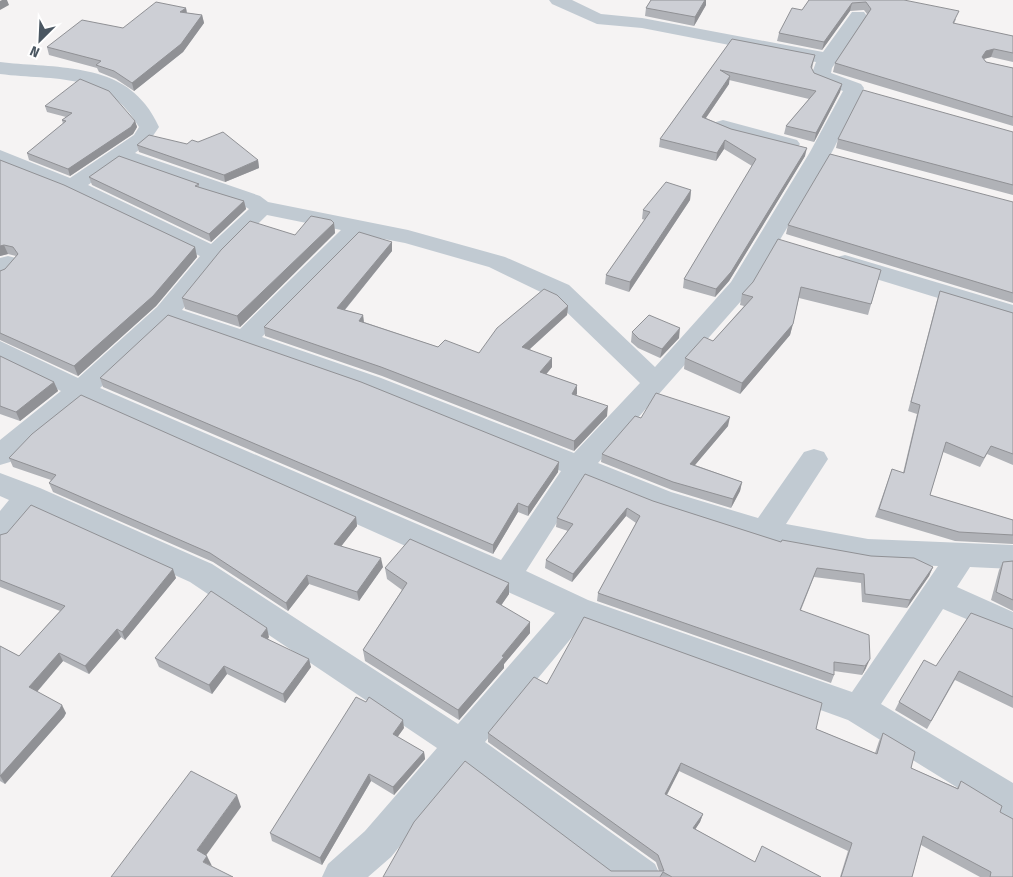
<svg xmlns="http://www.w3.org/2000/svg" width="1013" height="877" viewBox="0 0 1013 877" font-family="'Fira Sans Condensed',sans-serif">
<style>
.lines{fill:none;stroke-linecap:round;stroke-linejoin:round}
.minor{fill:#c1cad2;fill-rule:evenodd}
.wall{fill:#b0b2b7}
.shaded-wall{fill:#909195}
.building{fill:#cdcfd5;stroke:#909195}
</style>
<rect width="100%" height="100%" fill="#f5f3f3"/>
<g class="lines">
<!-- minor -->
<g class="minor">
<path d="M549,0H572L601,14L642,18L823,52L852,12H864L867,16L832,68L831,73L861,84L864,88L832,152L749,292L598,463L671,492L758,518L804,452L814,449L824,452L828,459L786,524L868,539L1013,545V569L970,567L957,587L1013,612V639L943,609L881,704L1013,783V819L1000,814L848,720L583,624L485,742L655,864L661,877H611L465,767L391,857L368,877H322L328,864L365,831L437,748L190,582L34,511L10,540L0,544V511L9,500L0,496V473L40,488L212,564L458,724L555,613L84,402L10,462L0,465V440L61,391L0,361V341L78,378L157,307L200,256L68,193L0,164V150L70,178L134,135L139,127C107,71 56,81 0,74V62C47,68 113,62 145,104C151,111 155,119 159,127L148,143L135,153L260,196L268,202L408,230L505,257L569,285L655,367L731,282L810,152L843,91L814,80L811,76L816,62L642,28L597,24L552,4ZM121,162L244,206L249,209L211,244L88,185ZM267,215L341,230L240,329L182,310L222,259ZM363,235L405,243L489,267L551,297L640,383L574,453L381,378L262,337ZM170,323L363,390L561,471L501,560L100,388ZM584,480L652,508L765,544L868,563L938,566L852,692L588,600L526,571Z"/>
<path d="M723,120L797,140L800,144L797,148L790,150L716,130L713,126L716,122Z"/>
<path d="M845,255L1013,305V321L837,267L833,262L837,257Z"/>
<path d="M8,256L16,258L20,263L8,277L0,280V258Z"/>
</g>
</g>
<!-- wall -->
<g class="wall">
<path d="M651,0H706V5L694,26L645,16L646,8Z"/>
<path d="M809,0H904L956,19L954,24L1013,36V62L991,57L984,59L986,62L1013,68V126L833,72L835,63L867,14L864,10L850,11L822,50L777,41L779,33L802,10Z"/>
<path d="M186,8L187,13L202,15L204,23L183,52L134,91L116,79L99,72L97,68L49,55L47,47L123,28Z"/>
<path d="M732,39L815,55L812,69L814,73L842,84L840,92L814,142L784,134L786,126L809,99L729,80V84L706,118L731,129L805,156L729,281L715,297L683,288L684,279L752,166L724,149L716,161L659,147L660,139Z"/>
<path d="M45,106L135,121L137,127L133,134L70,176L29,160L27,153L63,124L62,120L66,117L47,112Z"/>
<path d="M1013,132V195L836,148L838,139Z"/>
<path d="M137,145L258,160L259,168L225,182L139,152Z"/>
<path d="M0,160L195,247L197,257L156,306L78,376L0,340V271L5,269L16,256L8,254L0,256Z"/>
<path d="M89,177L199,184V188L244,201L246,209L211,242L92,185Z"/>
<path d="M691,190L690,200L629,292L605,284L606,275L645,220L642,219L643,210Z"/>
<path d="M1013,202V303L786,234L788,225Z"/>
<path d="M334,223L335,233L240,327L185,309L182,298L295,235Z"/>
<path d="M392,242V251L345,310L363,315L364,322L438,347L479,353L568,306L567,315L530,349L552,367L546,374L577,385L576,395L607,416L574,451L382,376L265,336L264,327Z"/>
<path d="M881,270L868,315L799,298L790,335L740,394L684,369L685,358L713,341L744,306L740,305L742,294Z"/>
<path d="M940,291L1013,313V465L987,454L980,467L943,452L930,495L1013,520V544L955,541L875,517L892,469L903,473L917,414L908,411L937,300Z"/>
<path d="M632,332L679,338L660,358L638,348L631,342Z"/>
<path d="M0,356L54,382L58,391L20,421L0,414Z"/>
<path d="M100,378L559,462L558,472L528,516L518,512L493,554L103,387Z"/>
<path d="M641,418L728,426L695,465L742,482L740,491L731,508L672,490L601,462L602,454Z"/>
<path d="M9,458L356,517L357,526L341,546L383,567L359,601L309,584L288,611L213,562L53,492L49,483L51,480L13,467Z"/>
<path d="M653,501L781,542L933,567L929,576L907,608L862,602L861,583L814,577L801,610L866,668L862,675L834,671V675L831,683L597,601L598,593L636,523L626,516L572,582L545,568L546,560L568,531L556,527L557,518Z"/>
<path d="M0,535L176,578L125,640L121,637L89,674L63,661L37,692L66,713L64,717L5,784L0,781V646L19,656L60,611L0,587Z"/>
<path d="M1013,561V611L991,600L999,570L1003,562Z"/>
<path d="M385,568L509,583V594L501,605L530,633L504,664V668L459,720L365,661L363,650L402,590L387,579Z"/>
<path d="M1013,629V708L955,680L927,729L895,710L899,702L936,666Z"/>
<path d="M269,637L268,639L311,667L285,703L227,674L212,694L159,667L155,658Z"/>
<path d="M547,684L816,729L875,753L879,741L883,733L911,768L957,788L961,781L1000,812L1013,877H980L921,845L912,877H840L848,851L679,771L667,795L703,814L700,822L695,829L755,862L821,877H383L611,871H659L656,862L488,742V733Z"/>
<path d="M404,728L397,737L424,752L425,759L394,795L371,781L322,865L272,841L270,833Z"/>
</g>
<!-- shaded-wall -->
<g class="shaded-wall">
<path d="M2,0H7L9,5L0,10V1Z"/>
<path d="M705,0H706V5L694,26L695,17Z"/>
<path d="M852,3L850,11L822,50L824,42Z"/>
<path d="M186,8L187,15L180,12Z"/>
<path d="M202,15L204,23L183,52L134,91L132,83Z"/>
<path d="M994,49L991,57L983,59L982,57L986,51Z"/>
<path d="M730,76L729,84L701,125L702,117Z"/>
<path d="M842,84L840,92L814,142L816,133Z"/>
<path d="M135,121L137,127L133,134L70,176L68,169Z"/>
<path d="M725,140L724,149L716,161L717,153Z"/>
<path d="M807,148L805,156L729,281L715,297L716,289Z"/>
<path d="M258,160L259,168L225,182L224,175Z"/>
<path d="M691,190L690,200L629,292L630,282Z"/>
<path d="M244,201L246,209L211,242L209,234Z"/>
<path d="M334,223L335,233L240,327L237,316Z"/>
<path d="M392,242V251L338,318L337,308Z"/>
<path d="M4,245L8,254L0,256V246Z"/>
<path d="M195,247L197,257L156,306L78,376L74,366Z"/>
<path d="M568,306L567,315L522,356V347Z"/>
<path d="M363,315L364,325L359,321Z"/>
<path d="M793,324L790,335L740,394L742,383Z"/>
<path d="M680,328L679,338L660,358L662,349Z"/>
<path d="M552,358V367L540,382V372Z"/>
<path d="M54,382L58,391L20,421L16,412Z"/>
<path d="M577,385V394L571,403L572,394Z"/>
<path d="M608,406L607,416L574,451V441Z"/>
<path d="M730,417L728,426L689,472L690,464Z"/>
<path d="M559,462L558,472L528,516V507Z"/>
<path d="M742,482L740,491L731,508L733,499Z"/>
<path d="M518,503V512L493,554V545Z"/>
<path d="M627,508L626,516L572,582L573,574Z"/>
<path d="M356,517L357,526L336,553L334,544Z"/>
<path d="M381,558L383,567L359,601L357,592Z"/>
<path d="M933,567L929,576L907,608L910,600Z"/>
<path d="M173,569L176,578L125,640L122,632Z"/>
<path d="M307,575L309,584L288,611L286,603Z"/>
<path d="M509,583V594L496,613V602Z"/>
<path d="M530,622V633L504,664V668L459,720L458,710Z"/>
<path d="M267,628L269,637L263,645L261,636Z"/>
<path d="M117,629L121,637L89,674L85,666Z"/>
<path d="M59,653L63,661L34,695L29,687Z"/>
<path d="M309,659L311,667L285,703L283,694Z"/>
<path d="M870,659L866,668L862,675L865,666Z"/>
<path d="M224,666L227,674L212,694L209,685Z"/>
<path d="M62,705L66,713L64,717L5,784L0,776Z"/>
<path d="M403,720L404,728L394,742L393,734Z"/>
<path d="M424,752L425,759L394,795L393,787Z"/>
<path d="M681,763L679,771L663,802L665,794Z"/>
<path d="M369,774L371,781L322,865L320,858Z"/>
<path d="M237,795L241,807L202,861L197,850Z"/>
<path d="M703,814L700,822L691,836L693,828Z"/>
<path d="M207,856L212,866L203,862Z"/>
</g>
<!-- building -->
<g class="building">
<path d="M651,0H705L695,17L646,8Z"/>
<path d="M809,0H904L959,11L953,23L1013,36V53L994,49L986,51L982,57L986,62L1013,68V117L835,63L871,9L866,2L852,3L824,42L779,33L792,8L802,10Z"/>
<path d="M156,2L186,8L180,12L202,15L181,44L132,83L114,71L96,65L101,61L47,47L82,20L123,28Z"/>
<path d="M732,39L815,55L811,67L814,73L842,84L816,133L786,126L816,91L720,70L730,76L702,117L731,129L807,148L731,272L716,289L684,279L756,159L725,140L717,153L660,139Z"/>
<path d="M80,79L109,91L135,121L131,127L68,169L27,153L66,121L62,120L72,113L45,106Z"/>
<path d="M863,90L1013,132V185L838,139Z"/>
<path d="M223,132L258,160L224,175L137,145L149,135L187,144L192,140L198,142Z"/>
<path d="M830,154L1013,202V293L788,225Z"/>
<path d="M119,156L199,184L195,186L244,201L209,234L89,177Z"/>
<path d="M0,160L64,185L195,247L153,296L74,366L0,333V271L5,269L18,254L13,247L4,245L0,246Z"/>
<path d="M666,182L691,190L630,282L606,275L650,212L643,210Z"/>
<path d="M311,216L331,220L334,223L237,316L182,298L221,250L250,221L295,235Z"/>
<path d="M359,232L392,242L337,308L363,315L359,321L438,347L445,340L479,353L497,328L544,289L557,295L568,306L522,347L552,358L540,372L577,385L572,394L608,406L574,441L381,367L264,327Z"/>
<path d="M778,239L881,270L871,304L801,287L793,324L742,383L685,358L704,337L713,341L753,297L742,294L753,282Z"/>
<path d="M940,291L1013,313V454L991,446L984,458L946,442L930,495L1013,520V535L959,532L879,509L892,469L904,473L920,405L911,402Z"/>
<path d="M168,315L361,382L559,462L528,507L518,503L493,545L100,378Z"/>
<path d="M649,315L680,328L662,349L639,339L632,332Z"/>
<path d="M0,356L54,382L16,412L0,406Z"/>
<path d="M656,393L730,417L690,464L742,482L733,499L673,482L602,454L635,416L641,418Z"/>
<path d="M81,395L356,517L334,544L381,558L357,592L307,575L286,603L210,553L49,483L56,475L9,458L32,434Z"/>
<path d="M585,474L653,501L781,542L782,540L871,556L914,558L933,567L910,600L865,594L864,574L817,568L800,610L869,635L870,659L865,666L834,662V675L598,593L640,516L627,508L573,574L546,560L573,524L557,518Z"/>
<path d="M31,505L173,569L122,632L117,629L85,666L59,653L29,687L62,705L60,709L0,776V646L19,656L65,606L0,580V535L7,533Z"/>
<path d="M410,539L509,583L496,602L530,622L502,656L504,657L458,710L363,650L407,583L385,568Z"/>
<path d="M1013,561V600L996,592L1003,562Z"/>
<path d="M211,591L267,628L261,636L309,659L283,694L224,666L209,685L155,658Z"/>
<path d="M971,613L1013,629V697L959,671L931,721L899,702L924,660L936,666Z"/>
<path d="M584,617L822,703L816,729L877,754L883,733L915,752L911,768L958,789L961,781L1002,806L1000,812L1013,819V877H990L991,872L923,836L912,877H841L852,843L681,763L665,794L703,814L693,828L755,862L762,846L821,877H672L663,872L660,877H383L414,822L465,761L611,871H664L658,855L488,733L534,677L547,684Z"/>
<path d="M356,697L366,702L369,697L403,720L393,734L424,752L393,787L369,774L320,858L270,833Z"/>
<path d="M191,771L237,795L197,850L207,856L203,862L233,877H111Z"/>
</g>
<!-- north arrow -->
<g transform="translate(40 40) rotate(204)" stroke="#ffffff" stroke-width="4" paint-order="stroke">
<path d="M0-4L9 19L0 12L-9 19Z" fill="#4a5661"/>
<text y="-8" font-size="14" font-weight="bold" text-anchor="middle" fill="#4a5661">N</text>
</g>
</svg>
